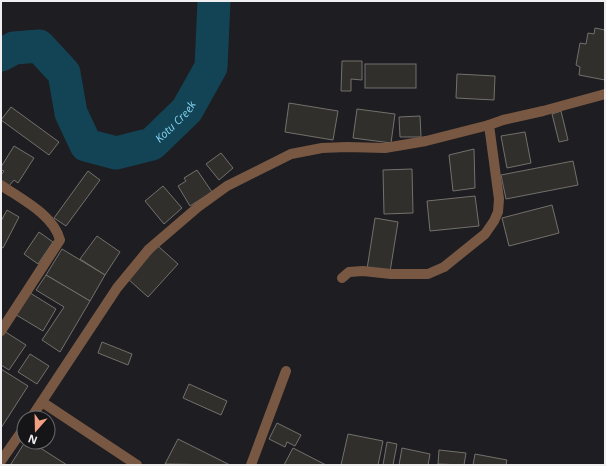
<svg xmlns="http://www.w3.org/2000/svg" width="606" height="466" viewBox="0 0 606 466" font-family="'Open Sans',sans-serif">
<style>
.lines{fill:none;stroke-linecap:round;stroke-linejoin:round}
.river{stroke:#124455;stroke-width:33}
.building{fill:#312f2b;stroke:#73716c}
.minor{stroke:#785843;stroke-width:10}
.labels{text-anchor:middle;dominant-baseline:central;stroke-width:3.5;stroke-linejoin:round;paint-order:stroke}
.water-label{font-size:11px;font-style:italic;fill:#85d4f3;stroke:#151417}
</style>
<rect width="100%" height="100%" fill="#1e1d21"/>
<g class="lines">
<!-- river -->
<path class="river" id="s1" d="M1,55L14,48L39,46L64,73L71,113L86,145L116,153L152,144L187,110L211,67L214,1"/>
</g>
<!-- building -->
<g class="building">
<path d="M595,28L605,30V80L579,75L580,67L576,65L580,43L586,44L588,33L594,34Z"/>
<path d="M342,61H362V80L351,79V91H341Z"/>
<rect x="365" y="64" width="51" height="24"/>
<path d="M457,74L495,76L494,100L456,98Z"/>
<path d="M289,103L338,111L333,140L285,132Z"/>
<path d="M11,107L59,142L49,155L1,120Z"/>
<path d="M357,109L395,114L391,143L353,138Z"/>
<path d="M561,111L568,140L559,142L552,114Z"/>
<path d="M420,116L421,137H400L399,117Z"/>
<path d="M525,132L531,163L507,168L501,136Z"/>
<path d="M14,146L34,158L18,183L14,180L9,186L1,181V175L4,171L1,170V167Z"/>
<path d="M474,149L475,188L453,191L449,155Z"/>
<path d="M221,153L233,168L219,180L206,164Z"/>
<path d="M573,161L578,185L506,199L501,175Z"/>
<path d="M412,169L413,213L384,214L383,170Z"/>
<path d="M197,170L212,192L190,206L178,186L186,181L184,178Z"/>
<path d="M88,171L100,180L66,226L54,218Z"/>
<path d="M163,186L182,208L164,224L145,201Z"/>
<path d="M475,196L479,226L430,231L427,201Z"/>
<path d="M552,205L559,233L509,246L502,218Z"/>
<path d="M7,210L19,217L3,248L1,247V221Z"/>
<path d="M375,218L398,222L390,272L367,269Z"/>
<path d="M39,232L53,242L38,264L24,254Z"/>
<path d="M97,236L120,252L105,275L80,259Z"/>
<path d="M158,246L178,264L148,297L128,279Z"/>
<path d="M62,249L105,275L90,301L46,275Z"/>
<path d="M46,275L90,301L60,352L42,340L64,307L36,290Z"/>
<path d="M27,291L56,309L43,331L13,313Z"/>
<path d="M4,331L26,345L9,370L1,365V335Z"/>
<path d="M102,342L132,354L128,365L98,353Z"/>
<path d="M30,354L49,366L37,384L18,372Z"/>
<path d="M1,369L28,386L1,428Z"/>
<path d="M189,384L227,401L221,415L183,398Z"/>
<path d="M277,423L301,435L295,446L287,442L285,447L269,439Z"/>
<path d="M348,434L383,441L378,465H341Z"/>
<path d="M178,439L230,465L165,464Z"/>
<path d="M25,442H31L67,465H13L11,464Z"/>
<path d="M387,442L397,444L393,465H383Z"/>
<path d="M293,448L326,465H284Z"/>
<path d="M402,448L430,454L428,465H399Z"/>
<path d="M439,450L466,453L464,465L438,464Z"/>
<path d="M475,454L507,460L506,465H473Z"/>
</g>
<g class="lines">
<!-- minor -->
<g class="minor">
<path d="M1,185C21,199 54,215 60,240L1,331"/>
<path d="M342,278L349,272L363,271L391,274H428L444,267L485,234L494,221L498,212L499,199L489,125L503,120L543,111L605,94"/>
<path d="M42,402L137,465"/>
<path d="M31,418L117,288L149,249L198,207L227,186L291,154L322,148L347,147L385,148L426,141L489,125"/>
<path d="M1,461L24,428"/>
<path d="M251,465L286,371"/>
</g>
</g>
<g class="labels">
<!-- water labels -->
<g class="water-label">
<text stroke="none"><textPath href="#s1" startOffset="253">Kotu Creek</textPath></text>
</g>
</g>
<!-- border -->
<rect width="606" height="466" fill="none" stroke="#efeef1" stroke-width="4"/>
<!-- north arrow -->
<g transform="translate(36 430) rotate(200)"><circle r="19" fill="#151417" stroke="#6c6b6e"/>
<path d="M0-3L7 15L0 10L-7 15Z" fill="#f2a081"/>
<text y="-6" font-size="11" font-weight="bold" text-anchor="middle" fill="#efeef1">N</text>
</g>
</svg>
